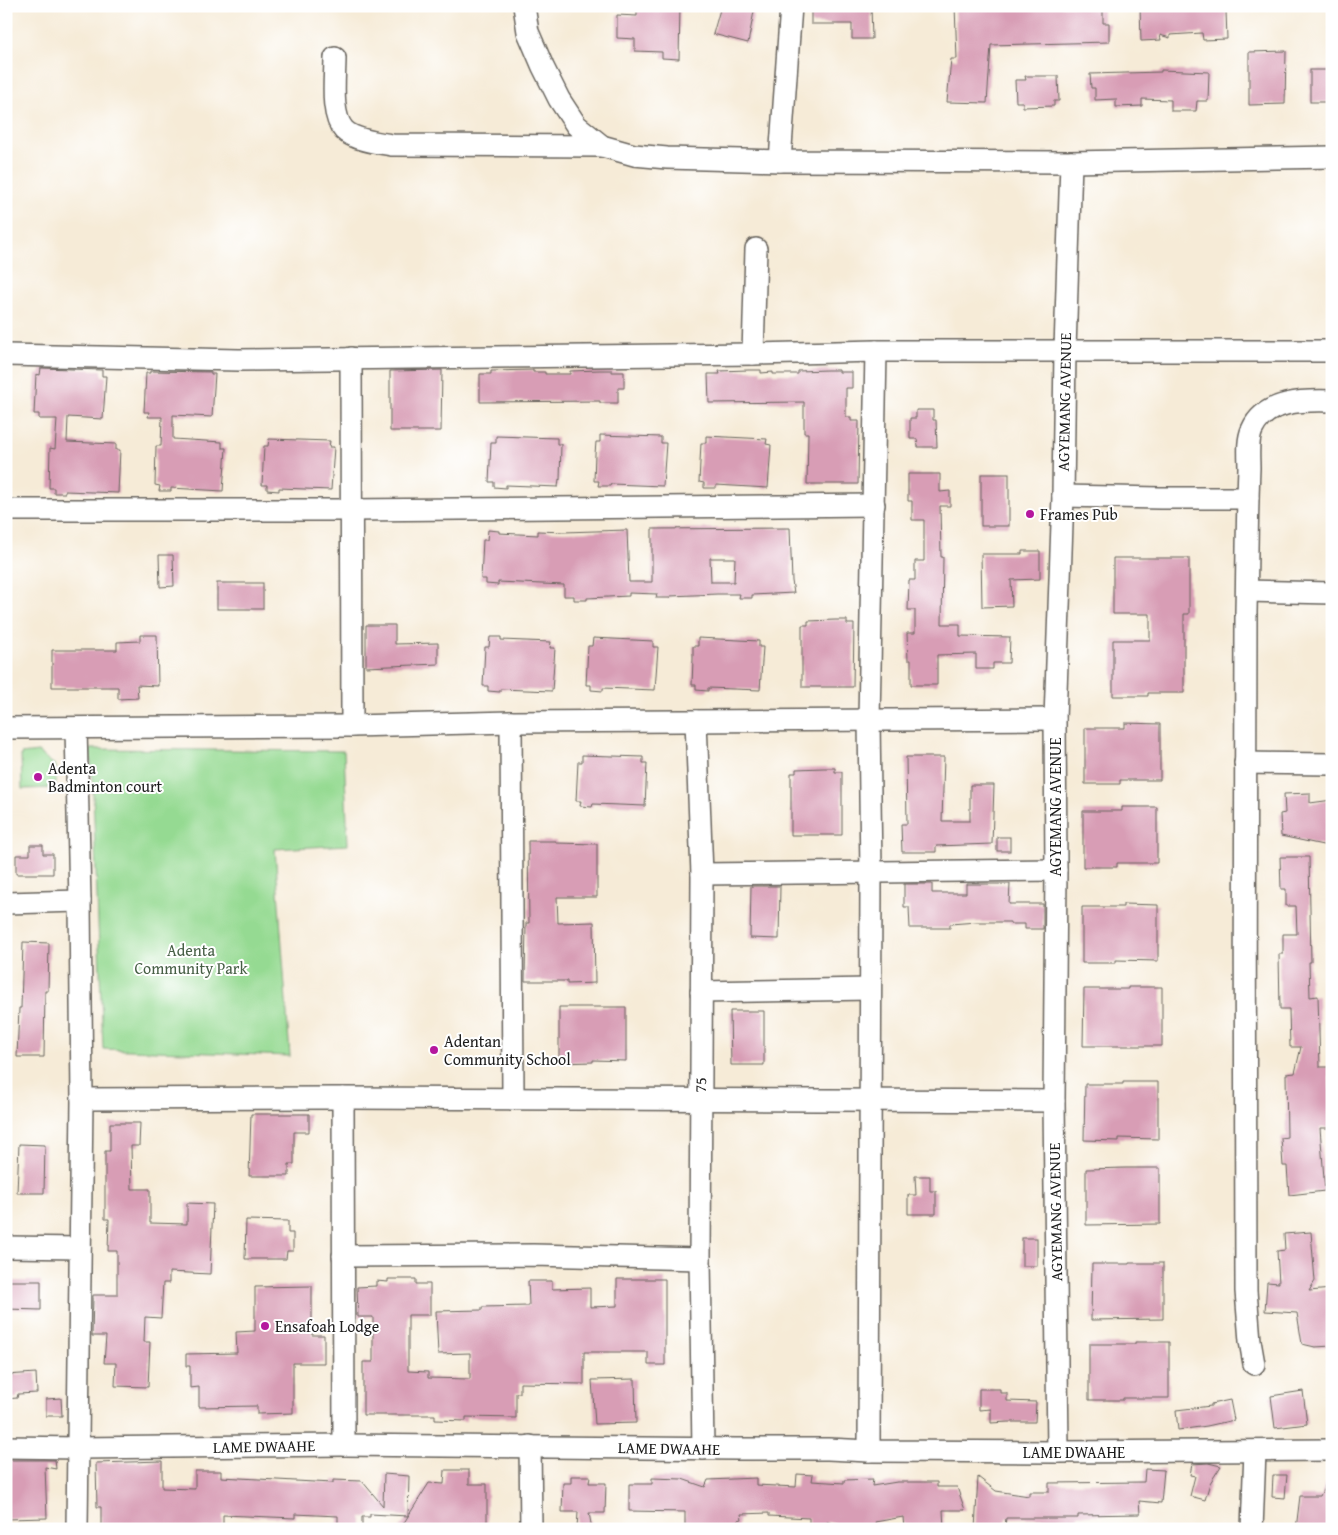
<svg xmlns="http://www.w3.org/2000/svg" width="1338" height="1535" viewBox="0 0 1338 1535" font-family="'Gentium Book Plus',serif">
<style>
.green{fill:#95da92;stroke:#587b57}
.building{fill:#d89db5;fill-rule:evenodd}
.lines{fill:none;stroke-linecap:round;stroke-linejoin:round}
.minor-casing{stroke:#68645d;stroke-width:24}
.minor{stroke:#fff;stroke-width:21}
.poi-dot{fill:#b5179e;stroke:#fff;stroke-width:2}
.labels{text-anchor:middle;dominant-baseline:central;stroke-width:4;stroke-linejoin:round;paint-order:stroke}
.street-label{font-size:16px;fill:#1c1c1c;stroke:#fff}
.poi-label{font-size:16px;fill:#1c1c1c;stroke:#fff;text-anchor:start}
.park-label{font-size:16px;fill:#465e45;stroke:#fff}
</style>
<rect width="100%" height="100%" fill="#fff"/>
<filter id="ink" filterUnits="userSpaceOnUse"><feTurbulence type="fractalNoise" baseFrequency=".02" numOctaves="2"/><feDisplacementMap in="SourceGraphic" scale="10" xChannelSelector="R" yChannelSelector="G"/><feConvolveMatrix kernelMatrix="1 2 1 2 8 2 1 2 1" color-interpolation-filters="sRGB"/></filter>
<filter id="wash" filterUnits="userSpaceOnUse"><feTurbulence type="fractalNoise" baseFrequency=".0096" numOctaves="4" result="noise"/><feDisplacementMap in="SourceGraphic" scale="20" xChannelSelector="R" yChannelSelector="G"/><feGaussianBlur stdDeviation="1.12" result="paint"/><feColorMatrix in="noise" values="0 0 0 0 0 0 0 0 0 0 0 0 0 0 0 0 0 1.4 0 .05"/><feComposite in="paint" operator="in"/></filter>
<g filter="url(#wash)">
<rect width="100%" height="100%" fill="#f6ebd7"/>
<!-- green -->
<g class="green">
<path d="M90,749L344,751L348,845L275,849L290,1056L103,1049L93,794Z"/>
<path d="M38,752L56,766L55,788L22,789L21,754Z"/>
</g>
<g id="blocks">
<!-- building -->
<g class="building">
<path d="M637,6H680L679,59L662,58V52L635,51V39L617,38V15L637,16Z"/>
<path d="M721,6H755L748,43L713,34Z"/>
<path d="M811,6H871L872,39H852V24H811Z"/>
<path d="M955,6H1103V23H1109V42L991,45L987,103L947,102L951,59H957Z"/>
<path d="M1140,6H1211L1212,11H1226L1227,39L1203,40L1202,33L1170,35V38L1160,35L1161,40L1141,41Z"/>
<path d="M1286,51L1285,104L1249,105V52Z"/>
<path d="M1161,70L1209,72L1208,101H1197L1196,111H1171V100L1142,99V106L1116,107V99L1095,100V88H1091L1090,74L1161,72Z"/>
<rect x="1310" y="70" width="22" height="32"/>
<path d="M1025,76H1058L1059,101H1054V106L1023,107V102H1016L1015,80H1026Z"/>
<path d="M41,368L102,370V376H106L103,419L68,417L67,442L116,444V450H120L118,493L65,491V493H54V488H49L50,448L55,449L57,419H39V414H34L36,374L40,375Z"/>
<path d="M442,370L441,431H390V371Z"/>
<path d="M533,370V372H545V374H570V371L599,370H612V372H624V388H618V403H600V401L480,402V374H491V371Z"/>
<path d="M748,370H761V373L773,372V374H798V371L827,370H839V372H852V388H846V417H851V421H859L858,484H807L808,433H804V402L709,403L708,374H720L719,371Z"/>
<path d="M150,371L211,372V374H215L212,417L173,415V439L222,442V448H226L223,491L171,488V491H159L160,486L155,485L156,446H161L162,417H148L149,412H144L146,373H150Z"/>
<path d="M916,410H933V420H936L937,447H918L917,439H910V418H916Z"/>
<path d="M600,435L661,437V443H666L663,486L611,484L610,486H598L599,481H594L595,454L596,442H600Z"/>
<path d="M496,436L557,438V444H561L560,480L559,479L558,487L506,485V488L494,487V482H489L491,443H496Z"/>
<path d="M706,436L767,439L766,444L771,445L768,488L716,485V488H704V483L699,482L701,443H706Z"/>
<path d="M269,439L330,441L329,447H334L331,490L279,488V491L267,490V485H262L264,446H268Z"/>
<path d="M908,474H940V492L950,491V506H940L941,557H943L942,624H960V636L1010,637L1009,663H993V669H976V654L937,655V685H911V660H908L907,633H915V610H908L909,580H915V561H924V520H912V501H908Z"/>
<rect x="981" y="474" width="28" height="52"/>
<path d="M790,528L792,581L794,593L752,595V598H739L740,594H717L670,596V598H656L657,594L629,593V596L587,598V600H574V596H564V585L498,582V585L486,584V579H481L483,540H487L488,530L499,531V533L538,535V531L564,532L627,530L629,582H652V529ZM710,558H735L734,582H711Z"/>
<path d="M1022,551H1040V579L1011,580L1012,606L982,607L981,554H1022Z"/>
<path d="M159,555H173L174,586L160,587Z"/>
<path d="M1113,558H1189V614H1184V693H1148V696H1113V640H1150V614H1113Z"/>
<rect x="217" y="583" width="46" height="26"/>
<path d="M835,620H847V624H854L853,687H802V625H808V621Z"/>
<path d="M366,625H395V644L438,643V664L366,667Z"/>
<path d="M140,635H157L158,686L137,685L138,698L118,699V687H52V650H117V642L140,641Z"/>
<path d="M490,637H501V640L551,642L550,648H555L552,691L500,689V692L488,691V686H483L485,647H489Z"/>
<path d="M593,638L653,641V647H658L655,690L603,688V691L591,690V685H586L588,646H592Z"/>
<path d="M698,638L759,641V647H763L760,690L708,688V691L696,690V685H692L693,659V646H698Z"/>
<path d="M1125,723L1160,724V780H1120V784H1085V728H1125Z"/>
<path d="M582,755L643,757V763H647L645,806L593,804L592,807L580,806L581,801H576L578,762H582Z"/>
<path d="M906,757H944L942,821H970V785H994L992,844L936,846V852H902L901,824H907Z"/>
<path d="M823,768H835V772H842V835H791V773H796V769Z"/>
<path d="M1310,793V803L1332,800V844L1323,845L1281,836L1280,814L1285,813L1284,794Z"/>
<path d="M1122,807H1157V863H1117V867H1083V811H1122Z"/>
<rect x="997" y="837" width="13" height="14"/>
<path d="M528,841H556V843L597,844V897H557L558,923L594,922L595,983L567,984V981H525L526,923H529Z"/>
<path d="M30,845H43V854H53V874H16V855H30Z"/>
<path d="M1280,857H1309L1311,962H1309L1310,997L1318,996L1320,1067H1329L1330,1090H1332V1128H1320L1325,1191L1289,1195L1287,1166H1283L1281,1138L1287,1137L1286,1074L1295,1073L1301,1047H1290L1289,1009H1280L1279,954H1283V934H1297L1296,906H1286V889H1281Z"/>
<path d="M904,884H932V893H966V884H1010L1009,904H1043V929H1025V924H1010V922H977L950,924V928H910L909,907H904Z"/>
<path d="M751,886H780L779,939L750,938Z"/>
<path d="M1123,904L1158,905V961L1116,960V963H1082V907H1123Z"/>
<path d="M23,942L49,943L48,991H45L44,1057H17L19,1008H21Z"/>
<path d="M1128,987H1162V1046H1083L1084,989H1128Z"/>
<path d="M559,1007H626V1061L593,1060V1062L559,1063Z"/>
<path d="M730,1011H764V1065H731Z"/>
<path d="M1123,1082H1158V1139L1119,1138V1141L1084,1140L1085,1084H1123Z"/>
<path d="M251,1114H309V1132H294V1164H289V1176H249Z"/>
<path d="M110,1123H140L139,1146H131L132,1189H150V1223L187,1224V1203L213,1204L210,1274L169,1272V1283H163L161,1318L145,1317L144,1342H150L148,1387L115,1386L116,1363H104L106,1336H92L93,1295H117V1251H108L109,1219H105V1151H110Z"/>
<path d="M19,1144L45,1145L44,1193H17Z"/>
<path d="M1126,1168H1160V1224L1086,1225V1169Z"/>
<path d="M915,1176H930V1191H936V1214H908V1195H916Z"/>
<path d="M246,1220L288,1221V1233H293V1251H287L286,1259H245Z"/>
<path d="M1311,1232L1315,1281L1309,1291L1332,1289V1346L1315,1347L1302,1344L1297,1313L1265,1311L1267,1282L1279,1283L1277,1251L1285,1250L1284,1234Z"/>
<rect x="1022" y="1238" width="15" height="28"/>
<path d="M1129,1263H1163V1319L1091,1320L1092,1264H1129Z"/>
<path d="M388,1279H416V1284H430V1315H408V1371L428,1372V1378L470,1379V1353L438,1354L436,1311L482,1310V1307L529,1306L528,1281H552V1289L590,1288V1307L617,1306V1279H665V1365H648V1352H584V1384L520,1383V1393H516V1418L466,1417V1421L435,1420V1415H363V1362H373V1317H358L357,1287L376,1286V1281L388,1282Z"/>
<path d="M6,1281H41V1310L6,1309Z"/>
<path d="M312,1286V1335H324V1363H293V1413L257,1414V1406L199,1407V1387L190,1388V1366H186V1354L237,1353L236,1332L255,1331V1287Z"/>
<path d="M1135,1342H1169V1398H1123V1400H1089V1344H1135Z"/>
<path d="M36,1373L37,1393L18,1394L17,1398L6,1399V1375Z"/>
<path d="M635,1379L636,1423L595,1424L592,1380Z"/>
<path d="M979,1389H1000V1393H1007V1401L1036,1402L1035,1422H1008L991,1423V1409L979,1410Z"/>
<path d="M1303,1391L1307,1424L1275,1428L1271,1396Z"/>
<path d="M61,1398L62,1416H46V1399Z"/>
<path d="M1230,1400L1234,1420L1207,1426L1178,1430L1176,1410L1211,1406V1404Z"/>
<path d="M6,1460H55L56,1469L45,1467L47,1518L7,1519Z"/>
<path d="M162,1461V1488L195,1489V1471H221V1477L333,1483V1480L362,1481L383,1506L384,1474L409,1476L408,1516L370,1514V1517H362V1529H338V1516L295,1514V1518L223,1515V1529H101V1507H97L96,1463Z"/>
<path d="M1208,1463L1221,1466L1210,1483L1205,1500L1190,1496L1195,1476L1190,1475L1192,1464Z"/>
<path d="M1145,1469L1164,1470L1161,1503L1139,1501L1140,1514L1078,1515V1518H1006L1005,1526L999,1529H975L978,1477L996,1491L1029,1496V1492H1049V1483L1144,1482Z"/>
<path d="M445,1470H469V1484H487V1529H400L429,1483L444,1484Z"/>
<path d="M1332,1472V1529H1296L1300,1496H1320Z"/>
<path d="M797,1474L813,1475L812,1481L844,1483V1480L873,1479L872,1486L897,1482H937V1487H957L965,1510H943L944,1529H904L903,1517L875,1522L877,1529H846V1527L827,1522L825,1529H809V1518L769,1516V1513L741,1514L742,1519L738,1520V1529H685V1512L629,1511V1484H652V1478L682,1479L705,1487L708,1480L756,1478V1485L796,1487Z"/>
<path d="M1273,1475H1287L1285,1498L1272,1497Z"/>
<path d="M571,1476H590L589,1483H606L605,1513H589L592,1529H577L578,1512H562L563,1483H571Z"/>
</g>
</g>
</g>
<g filter="url(#ink)">
<use href="#blocks" fill-opacity="0" stroke="#68645d" stroke-width="1"/>
<g class="lines">
<defs>
<g id="minor">
<path d="M524,6L528,32L543,67L559,99L576,125L602,146L634,155L667,158L780,161L1071,162L1332,157"/>
<path d="M335,58C335,78 330,115 344,130C354,140 378,143 392,145L602,146"/>
<path d="M780,161L791,6"/>
<path d="M753,354L756,249"/>
<path d="M6,355L239,360L753,354L876,351H1326"/>
<path d="M351,358L352,726"/>
<path d="M1063,496L1160,498H1248"/>
<path d="M6,510H351L874,505"/>
<path d="M1247,591L1332,593"/>
<path d="M696,721L702,874L700,1259L703,1449"/>
<path d="M511,722L513,1099"/>
<path d="M6,728L352,726L511,722L1055,719"/>
<path d="M76,728L80,901L82,1099L77,1529"/>
<path d="M1245,763L1332,764"/>
<path d="M702,874L1056,870"/>
<path d="M6,903L80,901"/>
<path d="M701,992L870,989"/>
<path d="M343,1098L344,1445"/>
<path d="M82,1099L343,1098L1054,1101"/>
<path d="M6,1247L80,1248"/>
<path d="M343,1256L533,1255L700,1259"/>
<path d="M1254,1364L1250,1341L1246,1291C1246,1065 1244,838 1246,612C1247,564 1247,516 1249,468C1249,457 1247,441 1252,430C1265,400 1304,400 1332,401"/>
<path d="M530,1446L531,1529"/>
<path d="M6,1447L79,1448L344,1445L736,1449H828L869,1451L1058,1452L1332,1450"/>
<path d="M869,1451L871,872L869,720L876,351"/>
<path d="M1058,1452L1054,1101L1056,870L1055,719L1063,496L1065,350L1071,162"/>
<path d="M1252,1529L1255,1451"/>
</g>
</defs>
<!-- minor casing -->
<use href="#minor" class="minor-casing"/>
<!-- minor -->
<use href="#minor" class="minor"/>
</g>
</g>
<!-- markers -->
<g class="poi-dot">
<circle cx="1030" cy="514" r="5"/>
<circle cx="38" cy="777" r="5"/>
<circle cx="434" cy="1050" r="5"/>
<circle cx="265" cy="1326" r="5"/>
</g>
<g class="labels">
<!-- street labels -->
<g class="street-label">
<text transform="translate(1064 402) rotate(-89)">AGYEMANG AVENUE</text>
<text transform="translate(1055 807) rotate(-90)">AGYEMANG AVENUE</text>
<text transform="translate(700 1085) rotate(-89)">75</text>
<text transform="translate(1055 1212) rotate(-91)">AGYEMANG AVENUE</text>
<text transform="translate(264 1446) rotate(-1)">LAME DWAAHE</text>
<text transform="translate(669 1448) rotate(1)">LAME DWAAHE</text>
<text x="1074" y="1452">LAME DWAAHE</text>
</g>
<!-- poi labels -->
<g class="poi-label">
<text x="1040" y="514">Frames Pub</text>
<text x="48" y="768">Adenta<tspan x="48" dy="18">Badminton court</tspan></text>
<text x="444" y="1041">Adentan<tspan x="444" dy="18">Community School</tspan></text>
<text x="275" y="1326">Ensafoah Lodge</text>
</g>
<!-- park labels -->
<g class="park-label">
<text x="191" y="950">Adenta<tspan x="191" dy="18">Community Park</tspan></text>
</g>
</g>
<!-- margin -->
<rect width="1338" height="1535" fill="none" stroke="#fff" stroke-width="25"/>
</svg>
